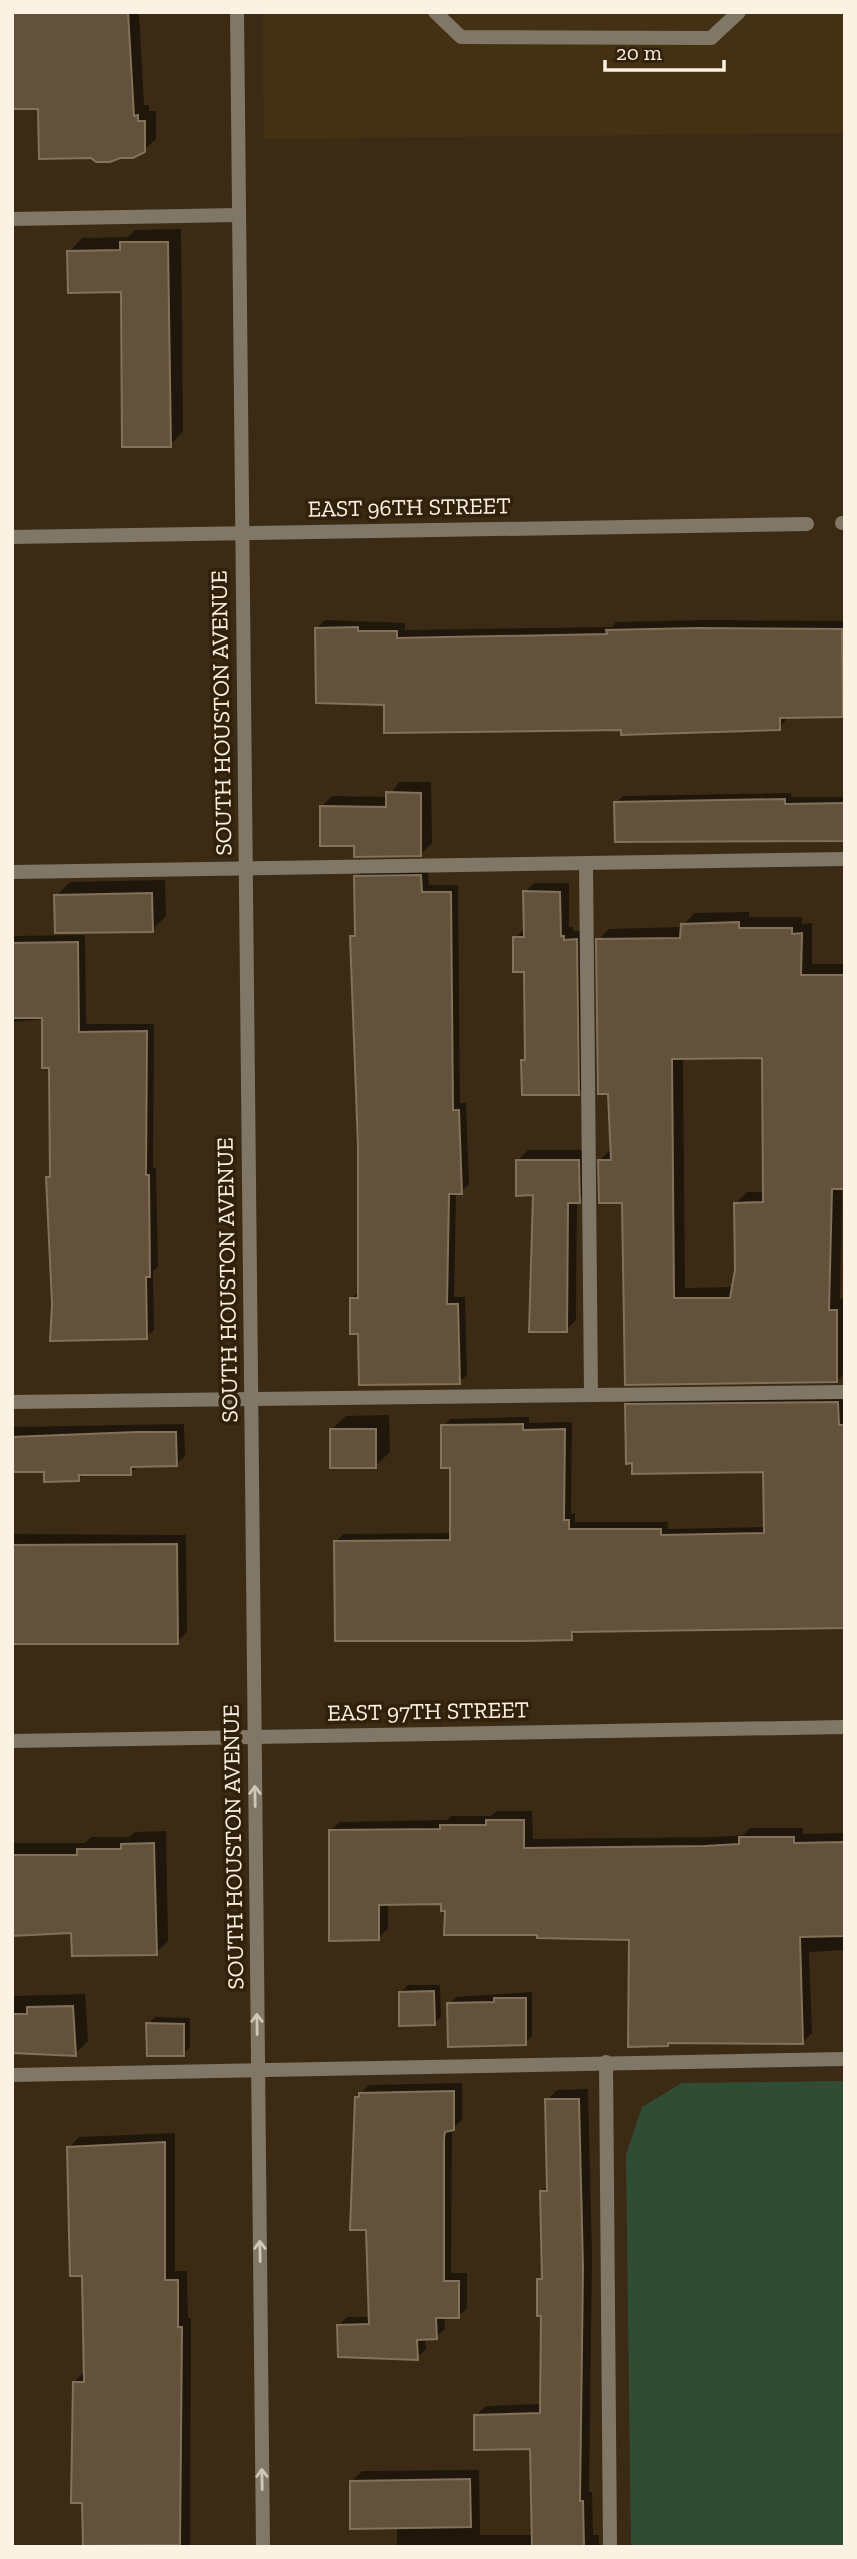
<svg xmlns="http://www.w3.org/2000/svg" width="857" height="2559" viewBox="0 0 857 2559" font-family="'Zilla Slab',serif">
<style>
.built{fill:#443013}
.green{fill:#314c35}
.shadow{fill:#0007;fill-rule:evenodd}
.building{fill:#63523b;stroke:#837159;stroke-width:2;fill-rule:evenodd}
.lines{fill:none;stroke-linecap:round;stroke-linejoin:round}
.lane{stroke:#807766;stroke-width:14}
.street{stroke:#807766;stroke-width:14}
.oneway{stroke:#d1c7b8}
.labels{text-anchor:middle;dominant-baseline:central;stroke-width:7;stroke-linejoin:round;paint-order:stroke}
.street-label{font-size:23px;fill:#fcf2e4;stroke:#31210b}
</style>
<rect width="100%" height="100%" fill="#3b2b15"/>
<!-- built -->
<path class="built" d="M262,12H845V133L264,139Z"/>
<!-- green -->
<path class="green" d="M845,2081V2547H631L626,2155L642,2107L682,2083Z"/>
<!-- shadow -->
<g class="shadow">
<path d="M12,12H139L144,105H149V111H156V139L144,150L40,107H12Z"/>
<path d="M181,229L183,431L170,445L122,290L69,252L82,238L128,237L135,230Z"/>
<path d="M12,243L13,279L12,281Z"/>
<path d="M13,343L14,435L12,436V343Z"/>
<path d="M325,620L405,623V630L612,627L616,622L708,620L845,621V713L788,717L779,728L622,729L385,703L317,628Z"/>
<path d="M399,782H431L432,843L421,854L321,807L332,796L388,797Z"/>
<path d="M791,793V797H845V838L616,803L623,796Z"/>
<path d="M428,868L429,885H458L460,1103H466L469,1184L461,1192H456L454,1297H465L467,1375L459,1382L360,1332L352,1298L360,1290L358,1207L361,1203L352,937L357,932L356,877L364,869Z"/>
<path d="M165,880L166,916L152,930L56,896L70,882Z"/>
<path d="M534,883H569V927H573V931H586L587,1084L578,1093L523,1061L527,1057L526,970L515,938L525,928V892Z"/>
<path d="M749,912V917H802V924L812,923V964H845V1187H842L840,1299H845V1373L837,1381L626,1383L624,1202L600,1160L612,1148L598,940L609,929L682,927L694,913ZM763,1056L765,1192H747L736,1203L737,1270L733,1287L685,1288L683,1057Z"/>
<path d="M85,935L86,1024H154L153,1168H156L158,1267L153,1271L154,1330L146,1337L53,1304L48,1178L52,1174L50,1066L44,1019L12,1022V936Z"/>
<path d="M528,1150H588L589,1192L577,1202L576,1320L566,1330L535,1194L518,1160Z"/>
<path d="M845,1395V1627L579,1630L571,1638L336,1542L343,1534L452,1533V1466L443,1426L450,1419L529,1417V1423L572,1422L571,1514L575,1513V1522H668V1529L766,1527L765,1470L627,1405L634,1398Z"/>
<path d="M389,1415L390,1452L375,1466L331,1430L346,1416Z"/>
<path d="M184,1424L185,1456L176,1464L138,1465L130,1474H84L78,1480L46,1470L12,1471V1427Z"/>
<path d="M12,1534L186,1535L187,1632L177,1642L12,1644Z"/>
<path d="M497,1811H532L533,1839L716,1837L743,1835L750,1828H803V1834L845,1833V1950L809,1952L812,2033L803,2042L670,2041L667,2045L631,1938L539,1933L447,1909L443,1902L388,1903V1929L378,1938L330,1831L340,1822L447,1820L451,1816H491Z"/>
<path d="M166,1831L168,1941L156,1953L73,1931L15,1934L12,1937V1843H85L91,1837H129L135,1832Z"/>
<path d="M408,1985H440L441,2017L434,2023L401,1992Z"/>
<path d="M532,1992V2036L525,2043L449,2004L456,1997Z"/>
<path d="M85,1994L88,2041L75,2054H12V1996Z"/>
<path d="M155,2017L190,2018V2047L183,2054L148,2024Z"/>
<path d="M462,2083V2120L452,2129L451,2273H467V2308L459,2316H444L445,2329L436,2337L425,2338L426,2349L417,2358L339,2325L347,2317H370L368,2228L356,2098L369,2085Z"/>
<path d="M588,2089L592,2257L589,2492H592L593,2535H599V2547H397V2527L352,2481L362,2471L479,2470L480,2535H533L532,2447L475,2416L486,2406L542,2404L543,2314L538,2280L543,2275L542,2192L548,2185L547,2100L557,2090Z"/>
<path d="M175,2133V2271H187L188,2318H191L190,2547H85L74,2382L85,2371L84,2274L69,2148L79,2137Z"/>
</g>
<!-- building -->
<g class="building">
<path d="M12,12H128L134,116L138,115V121H145V152L133,158H120L110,162H96L91,158L39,159L38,109H13Z"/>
<path d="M120,242H168L171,447H122L121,292L68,293L67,251L120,250Z"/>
<path d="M358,627V631H397V638L607,634L606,630L698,628L842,629L843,717L780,718V730L621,735V730L384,733V705L316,703L315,628Z"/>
<path d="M386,792L421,793V856L354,857V846H320V806L386,807Z"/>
<path d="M785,799V804L845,803L844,841L615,842L614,802Z"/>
<path d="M421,875L422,892H451L453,1110H459L462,1194H449L447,1304H458L460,1384L359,1385L358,1334H350V1298H358V1146L350,936H355L354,876Z"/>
<path d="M523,891L560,892L561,936H564V940L577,939L579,1095H522L521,1060H525L524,972H513V937H524Z"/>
<path d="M152,893L153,932L55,933L54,895Z"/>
<path d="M739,922V928H792V934L802,933L801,975H845V1189H832L829,1310H837V1382L625,1385L622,1203H599L598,1160H611L608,1094H598L596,939L680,938L681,924ZM762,1058L763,1202L734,1203L735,1270L730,1298H674L672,1059Z"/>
<path d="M78,942L79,1032L147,1031L146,1175H149L150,1277H146L147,1339L50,1341L52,1304L46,1177H50L49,1068H42V1018H12V943Z"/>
<path d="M516,1160H579L580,1203H568L567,1332H529L533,1195L516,1196Z"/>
<path d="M838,1402L839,1425H845V1628L572,1632V1640L526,1641H335L334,1541L450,1540V1468H441V1425L523,1424V1430L565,1429L564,1520H569V1529H661V1535L764,1533L763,1472L632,1474V1463L626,1464L625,1404Z"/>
<rect x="330" y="1429" width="46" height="39"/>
<path d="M137,1432H176L177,1466L131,1467V1475H79V1481L44,1482V1472H12V1437Z"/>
<path d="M177,1544L178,1644H12V1545Z"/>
<path d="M486,1820H524V1848L705,1846L739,1844V1837H794V1843L845,1842V1936L800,1937L803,2044L668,2043V2046L628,2047L629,1940L537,1938V1935H444L445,1911H441V1904L379,1905V1940L329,1941V1830L440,1829V1825H486Z"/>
<path d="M154,1843L157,1955L72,1956L71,1933L12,1936V1855H77V1849H121V1844Z"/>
<path d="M434,1991L435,2025L399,2026V1992Z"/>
<path d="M494,1998H526V2045L448,2047L447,2003L494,2002Z"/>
<path d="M73,2006L76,2056L12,2053V2014H27V2007Z"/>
<path d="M146,2023L184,2024V2056H147Z"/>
<path d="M454,2091V2130L445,2132L444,2138V2281H459V2318H436L437,2339L417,2340L418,2360L338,2357L337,2325L369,2324L366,2230H350L355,2097H359V2093Z"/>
<path d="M545,2099H579L583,2268L580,2501H583L584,2547H532L530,2449L474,2450V2415L540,2413L541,2316H537V2279H542L540,2191H547Z"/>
<path d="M165,2142V2280H178V2327H182L180,2545L83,2546L82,2503H71L73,2382H84L82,2276H70L67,2147Z"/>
<path d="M470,2479L471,2527L350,2529V2481Z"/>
</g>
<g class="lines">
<!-- lane -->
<g class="lane">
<path d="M435,12L461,37L711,38L739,12"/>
<path d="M12,219L239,215"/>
<path d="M586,863L591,1395"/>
<path d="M12,872L845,859"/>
<path d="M12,1402L845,1392"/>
<path d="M606,2062L610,2547"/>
<path d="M12,2075L845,2059"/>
</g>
<!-- street -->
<g class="street">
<path d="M237,12L263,2547"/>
<path d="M842,523H845"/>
<path d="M12,537L807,524"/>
<path d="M12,1741L845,1727"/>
</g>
</g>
<!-- one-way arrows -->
<defs><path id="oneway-shaft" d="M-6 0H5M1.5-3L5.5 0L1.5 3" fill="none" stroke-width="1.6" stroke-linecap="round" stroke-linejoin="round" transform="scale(1.75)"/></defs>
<g class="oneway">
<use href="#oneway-shaft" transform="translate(255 1796) rotate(-91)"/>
<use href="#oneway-shaft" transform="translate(257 2024) rotate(-91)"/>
<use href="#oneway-shaft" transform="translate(260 2251) rotate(-91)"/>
<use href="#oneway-shaft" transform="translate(262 2479) rotate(-91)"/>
</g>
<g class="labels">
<!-- street labels -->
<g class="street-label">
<text transform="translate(409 507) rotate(-1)">EAST 96TH STREET</text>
<text transform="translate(221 713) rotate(-91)">SOUTH HOUSTON AVENUE</text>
<text transform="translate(227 1280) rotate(-91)">SOUTH HOUSTON AVENUE</text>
<text transform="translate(428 1711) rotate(-1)">EAST 97TH STREET</text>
<text transform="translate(233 1847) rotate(-91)">SOUTH HOUSTON AVENUE</text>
</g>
</g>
<!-- border -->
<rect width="857" height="2559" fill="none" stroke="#fcf2e4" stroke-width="28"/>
<!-- scale -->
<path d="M605 60v10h119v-10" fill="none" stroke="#fcf2e4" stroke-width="3.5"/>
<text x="616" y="60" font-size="21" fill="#fcf2e4" stroke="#31210b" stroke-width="5" paint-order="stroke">20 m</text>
</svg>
